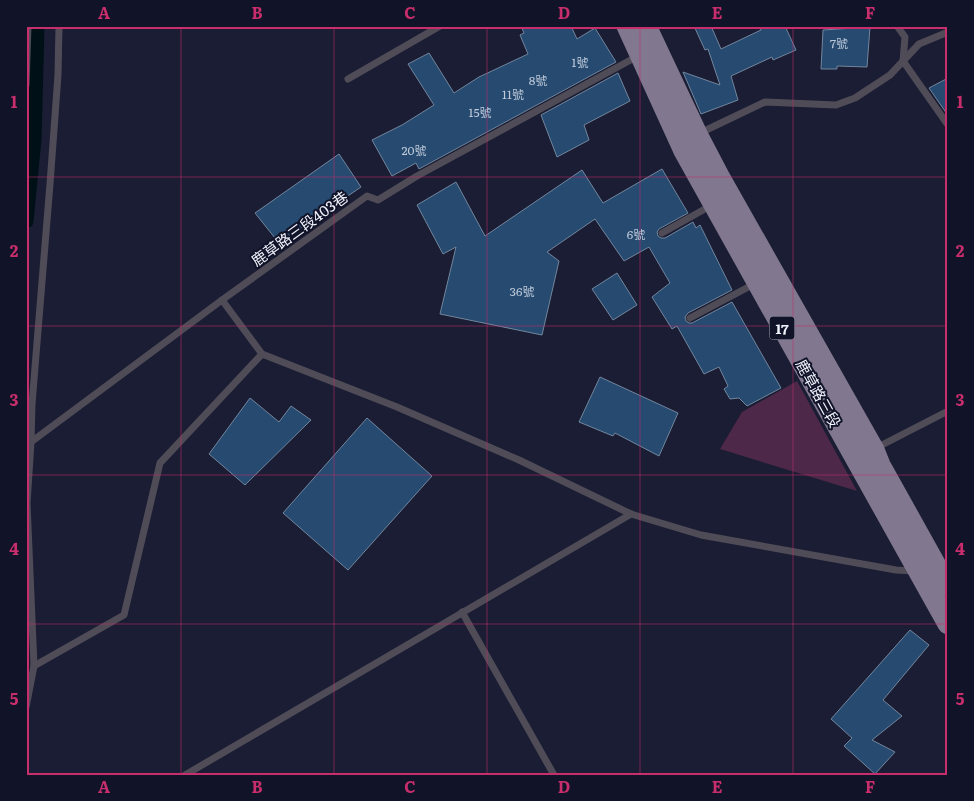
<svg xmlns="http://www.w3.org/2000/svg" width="974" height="801" viewBox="0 0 974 801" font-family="Literata,'Noto Sans TC',serif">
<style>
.green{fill:#4d2849}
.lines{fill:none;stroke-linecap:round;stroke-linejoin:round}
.canal{stroke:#001017;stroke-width:15}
.building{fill:#264a70;stroke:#72869d}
.lane{stroke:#504c57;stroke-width:7}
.primary{stroke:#81788f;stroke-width:21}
.grid{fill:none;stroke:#c72e6b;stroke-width:1;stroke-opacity:0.55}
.labels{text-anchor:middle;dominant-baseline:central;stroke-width:4;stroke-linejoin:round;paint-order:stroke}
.number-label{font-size:12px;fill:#bec9da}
.shield{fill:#111329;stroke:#aeb0bd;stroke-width:1}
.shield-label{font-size:14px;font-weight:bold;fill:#f1f3fd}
.street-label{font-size:15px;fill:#f1f3fd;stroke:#111329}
.neatline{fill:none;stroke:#c72e6b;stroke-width:2}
.grid-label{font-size:16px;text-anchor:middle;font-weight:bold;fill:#c72e6b}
</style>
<rect width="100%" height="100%" fill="#1a1d33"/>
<!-- green -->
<path class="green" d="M797,381L857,491L720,449L742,412Z"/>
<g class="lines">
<!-- canal -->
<path class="canal" d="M26,221L34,139L37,26"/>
</g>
<!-- building -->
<g class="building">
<path d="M521,26H571L577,39L595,28L616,62L419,169L416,163L392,176L372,140L402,125L434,105L408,64L429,53L454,93L479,77L528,54L520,35L524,33Z"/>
<path d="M694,26H711L721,49L761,30L759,26H785L796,50L773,60L772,57L731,76L738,100L701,114L683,72L720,85L708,49L705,50Z"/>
<path d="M870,27L867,67L837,66V69H821L823,30Z"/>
<path d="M618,73L630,101L584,125L589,140L557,157L541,115Z"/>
<path d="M948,78V114H947L929,88Z"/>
<path d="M339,154L361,187L279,243L255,213Z"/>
<path d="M662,169L688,213L659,229L657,232L658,236L661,238H665L693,222L696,228L700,225L732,290L688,313L685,317L686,321L689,323H692L732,302L781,388L747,406L739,398L730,399L724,389L728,386L719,367L704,374L677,326L672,329L652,297L670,283L649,247L624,261L595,219L547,252L559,261L542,335L440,314L456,247L443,254L417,205L456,182L485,236L582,170L603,203Z"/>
<path d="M617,273L637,305L613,320L592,289Z"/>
<path d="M600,377L678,413L659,456L615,433L613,436L579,422Z"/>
<path d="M250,398L279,422L291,406L311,420L245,485L209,454Z"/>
<path d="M367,418L432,476L348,570L283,513Z"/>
<path d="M910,630L929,645L883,700L902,716L872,740L895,752L875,774L844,746L852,738L831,719Z"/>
</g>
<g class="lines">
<!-- lane -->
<g class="lane">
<path d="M897,26L905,37L903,61L948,125"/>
<path d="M348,79L440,26"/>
<path d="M26,85L28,26"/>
<path d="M700,133L765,102L836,105L855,98L890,75L919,44L948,32"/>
<path d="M662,233L712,205"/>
<path d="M222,300L262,354L397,407L519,460L631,514L701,535L896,570L914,571"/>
<path d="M690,318L756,283"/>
<path d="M31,442L222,300L367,196L378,200L417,176L638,56"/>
<path d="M876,448L948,411"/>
<path d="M462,612L554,775"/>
<path d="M34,666L124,615L160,463L262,354"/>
<path d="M26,707L34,666L27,503L31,442L32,404L50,184L58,75L59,26"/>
<path d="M185,775L631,514"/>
</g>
<!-- primary -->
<g class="primary">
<path d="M627,26L684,151L948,624"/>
<path d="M646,26L697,134L720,178L874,450L880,465L948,587"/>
</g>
</g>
<!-- grid -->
<path class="grid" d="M181,26V775M334,26V775M487,26V775M640,26V775M793,26V775M26,177H948M26,326H948M26,475H948M26,624H948"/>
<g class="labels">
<!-- number labels -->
<g class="number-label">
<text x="839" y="43">7號</text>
<text x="580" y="62">1號</text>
<text x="538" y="80">8號</text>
<text x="513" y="94">11號</text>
<text x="480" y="112">15號</text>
<text x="414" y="150">20號</text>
<text x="636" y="234">6號</text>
<text x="522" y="291">36號</text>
</g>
<!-- shield labels -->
<rect class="shield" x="769.5" y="316.5" width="25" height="23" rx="4"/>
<g class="shield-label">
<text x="782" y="328">17</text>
</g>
<!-- street labels -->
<g class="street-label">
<text transform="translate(299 228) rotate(-36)">鹿草路三段403巷</text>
<text transform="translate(819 393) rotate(61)">鹿草路三段</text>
</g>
</g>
<!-- border -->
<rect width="974" height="801" fill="none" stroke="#111329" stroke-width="55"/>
<rect x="28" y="28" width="918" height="746" class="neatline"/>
<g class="grid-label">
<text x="104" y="19">A</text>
<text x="257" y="19">B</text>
<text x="410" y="19">C</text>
<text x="564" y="19">D</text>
<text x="717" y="19">E</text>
<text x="870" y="19">F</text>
<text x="14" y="108">1</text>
<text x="960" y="108">1</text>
<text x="14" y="257">2</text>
<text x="960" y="257">2</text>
<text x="14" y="406">3</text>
<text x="960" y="406">3</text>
<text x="14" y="555">4</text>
<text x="960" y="555">4</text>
<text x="14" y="705">5</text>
<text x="960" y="705">5</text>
<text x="104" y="793">A</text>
<text x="257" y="793">B</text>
<text x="410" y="793">C</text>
<text x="564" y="793">D</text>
<text x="717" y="793">E</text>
<text x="870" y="793">F</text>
</g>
</svg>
